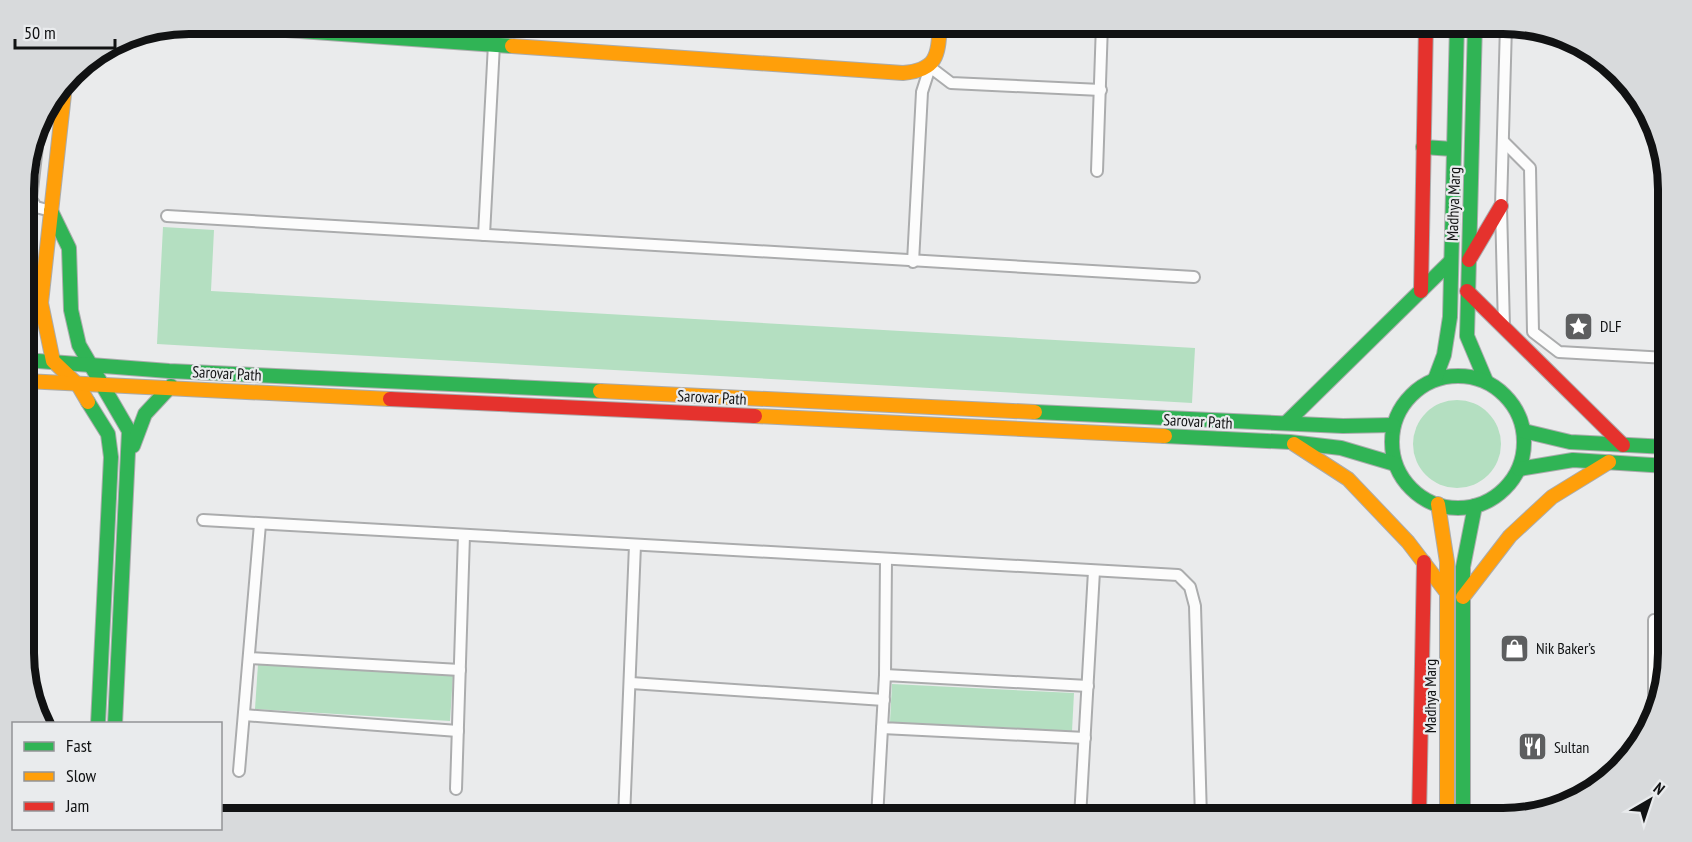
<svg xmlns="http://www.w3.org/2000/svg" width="1692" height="842" viewBox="0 0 1692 842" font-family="'PT Sans Narrow',sans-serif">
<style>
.green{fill:#b4dfc1}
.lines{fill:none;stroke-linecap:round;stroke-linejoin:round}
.street-casing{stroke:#abacad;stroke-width:14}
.fast-casing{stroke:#abacad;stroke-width:16}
.slow-casing{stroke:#abacad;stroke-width:16}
.jam-casing{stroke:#abacad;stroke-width:16}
.street{stroke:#fcfcfc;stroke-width:10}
.fast{stroke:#30b455;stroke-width:14}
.slow{stroke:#ff9f0a;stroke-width:14}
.jam{stroke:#e5322d;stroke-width:14}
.labels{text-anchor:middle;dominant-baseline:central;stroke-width:4.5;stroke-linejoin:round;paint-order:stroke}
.street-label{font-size:16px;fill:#111213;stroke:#e9ebed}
.poi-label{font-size:16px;fill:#111213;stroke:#e9ebed;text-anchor:start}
.rim{fill:none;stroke:#111213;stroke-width:8}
</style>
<rect width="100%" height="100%" fill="#eaebec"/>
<!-- green -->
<g class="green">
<path d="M163,227L214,230L211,291L1195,348L1192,403L157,344Z"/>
<circle cx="1457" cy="444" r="44"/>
<path d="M258,664L453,675L450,721L255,709Z"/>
<path d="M892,684L1074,693L1072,731L890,722Z"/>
</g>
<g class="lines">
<defs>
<g id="street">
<path d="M456,42L457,24"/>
<path d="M40,120L31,199L36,207L51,211"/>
<path d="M1503,141L1530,168L1533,332L1559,352L1667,358"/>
<path d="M1097,171L1102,24"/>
<path d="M167,216L1194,277"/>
<path d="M484,235L494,44"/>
<path d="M913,262L922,92L930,67L951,83L1101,90"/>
<path d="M1504,328L1501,206L1506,25"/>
<path d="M203,520L1178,575L1190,587L1195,606L1201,818"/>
<path d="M249,658L460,670"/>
<path d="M885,675L886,559"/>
<path d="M631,683L884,700"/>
<path d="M1654,714V620H1668"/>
<path d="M244,715L458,731"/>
<path d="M1085,738L882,728L885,675L1088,686"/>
<path d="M239,771L260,524"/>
<path d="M456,789L464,535"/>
<path d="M624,818L635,545"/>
<path d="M877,818L882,728"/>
<path d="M1080,818L1094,571"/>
</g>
<g id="fast">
<path d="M203,24L512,46"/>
<path d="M1475,24L1467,336L1486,381"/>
<path d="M1423,147L1453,149"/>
<path d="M51,211L69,248L71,310L79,345L129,431L115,724"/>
<path d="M25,327L41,303"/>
<path d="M25,360L169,371L600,391"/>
<circle cx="1458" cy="442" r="66"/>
<path d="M1435,379L1444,355L1450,317L1457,24"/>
<path d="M88,402L108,434L111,457L98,724"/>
<path d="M1035,412L1343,426L1393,425"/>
<path d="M1286,423L1450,262"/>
<path d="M1524,431L1570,442L1667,447"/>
<path d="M1165,436L1290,442L1341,448L1395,464"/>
<path d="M133,446L145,414L171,386"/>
<path d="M1519,469L1573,460L1667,466"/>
<path d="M1463,818V567L1475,506"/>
</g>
<g id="slow">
<path d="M512,46L903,73C938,70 938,55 940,24"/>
<path d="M65,85L41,303L53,361L78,385L88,402"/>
<path d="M25,381L390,399"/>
<path d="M600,391L1035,412"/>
<path d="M755,416L1165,436"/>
<path d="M1294,444L1348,479L1408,542L1447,593"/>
<path d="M1438,504L1447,562V818"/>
<path d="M1463,597L1510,536L1552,497L1609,462"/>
</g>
<g id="jam">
<path d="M1469,260L1501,206"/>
<path d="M1421,291L1426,24"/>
<path d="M1467,291L1623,445"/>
<path d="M390,399L755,416"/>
<path d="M1419,818L1424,562"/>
</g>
</defs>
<!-- street casing -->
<use href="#street" class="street-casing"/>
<!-- fast casing -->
<use href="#fast" class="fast-casing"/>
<!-- slow casing -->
<use href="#slow" class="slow-casing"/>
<!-- jam casing -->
<use href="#jam" class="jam-casing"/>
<!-- street -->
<use href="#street" class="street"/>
<!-- fast -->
<use href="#fast" class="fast"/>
<!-- slow -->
<use href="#slow" class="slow"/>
<!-- jam -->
<use href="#jam" class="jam"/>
</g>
<!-- icons -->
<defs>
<symbol id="sight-square" viewBox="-11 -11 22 22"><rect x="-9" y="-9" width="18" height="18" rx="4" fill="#5d5e5f" stroke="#e9ebed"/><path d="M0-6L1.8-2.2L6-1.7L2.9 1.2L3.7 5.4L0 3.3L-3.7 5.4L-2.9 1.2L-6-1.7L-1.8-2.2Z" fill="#fff"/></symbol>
<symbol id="shop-square" viewBox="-11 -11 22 22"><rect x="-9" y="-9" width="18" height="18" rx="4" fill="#5d5e5f" stroke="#e9ebed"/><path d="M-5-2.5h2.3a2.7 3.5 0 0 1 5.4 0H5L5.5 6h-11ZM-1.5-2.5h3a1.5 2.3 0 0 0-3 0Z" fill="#fff"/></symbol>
<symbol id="restaurant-square" viewBox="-11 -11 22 22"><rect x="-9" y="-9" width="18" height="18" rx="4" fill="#5d5e5f" stroke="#e9ebed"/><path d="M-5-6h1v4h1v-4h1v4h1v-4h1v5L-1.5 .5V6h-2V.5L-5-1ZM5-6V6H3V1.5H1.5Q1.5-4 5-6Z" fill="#fff"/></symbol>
</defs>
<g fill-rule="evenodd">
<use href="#sight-square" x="1562" y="310" width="33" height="33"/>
<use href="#shop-square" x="1498" y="632" width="33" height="33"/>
<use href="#restaurant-square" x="1516" y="730" width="33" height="33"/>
</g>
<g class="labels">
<!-- street labels -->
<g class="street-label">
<text transform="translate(1453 204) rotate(-88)">Madhya Marg</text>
<text transform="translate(227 373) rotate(3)">Sarovar Path</text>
<text transform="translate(712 397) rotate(3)">Sarovar Path</text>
<text transform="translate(1198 421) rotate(3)">Sarovar Path</text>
<text transform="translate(1430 696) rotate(-90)">Madhya Marg</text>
</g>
<!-- poi labels -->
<g class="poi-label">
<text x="1600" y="326">DLF</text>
<text x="1536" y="648">Nik Baker’s</text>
<text x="1554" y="747">Sultan</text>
</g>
</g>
<!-- crop -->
<path d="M0 0H1692V842H0ZM189 34H1503A155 155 0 0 1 1658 189V653A155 155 0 0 1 1503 808H189A155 155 0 0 1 34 653V189A155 155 0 0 1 189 34Z" fill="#d8dadc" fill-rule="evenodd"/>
<path class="rim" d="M189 34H1503A155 155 0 0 1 1658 189V653A155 155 0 0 1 1503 808H189A155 155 0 0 1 34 653V189A155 155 0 0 1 189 34Z"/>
<!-- legend -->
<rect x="12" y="722" width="210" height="108" fill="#e9ebed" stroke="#939496" stroke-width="1.5"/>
<rect x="24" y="742" width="30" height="9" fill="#30b455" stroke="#939496" stroke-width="1.5"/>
<text x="66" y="752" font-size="18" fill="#111213">Fast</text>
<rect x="24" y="772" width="30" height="9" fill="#ff9f0a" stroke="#939496" stroke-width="1.5"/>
<text x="66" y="782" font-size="18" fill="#111213">Slow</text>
<rect x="24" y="802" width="30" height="9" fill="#e5322d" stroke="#939496" stroke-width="1.5"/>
<text x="66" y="812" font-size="18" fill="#111213">Jam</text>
<!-- north arrow -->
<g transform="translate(1650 800) rotate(39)" stroke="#e9ebed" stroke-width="4.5" paint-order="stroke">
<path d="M0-4.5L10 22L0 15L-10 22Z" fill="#111213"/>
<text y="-9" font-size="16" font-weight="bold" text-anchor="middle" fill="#111213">N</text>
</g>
<!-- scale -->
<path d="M15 39v9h100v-9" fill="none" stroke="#111213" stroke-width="3"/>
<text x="24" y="39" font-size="18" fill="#111213" stroke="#e9ebed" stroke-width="4.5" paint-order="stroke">50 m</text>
</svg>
